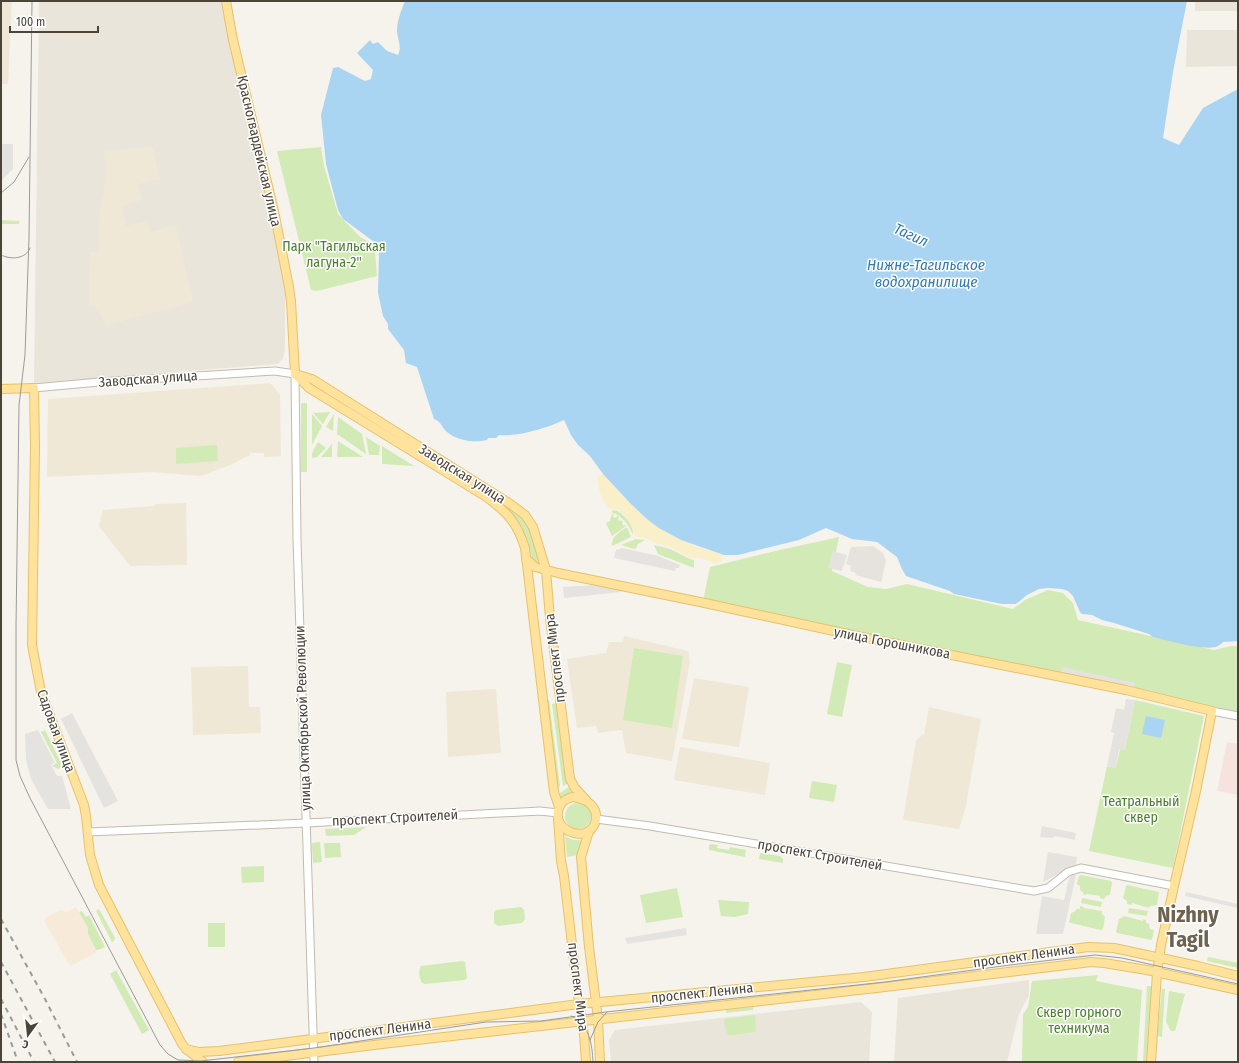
<svg xmlns="http://www.w3.org/2000/svg" width="1239" height="1063" viewBox="0 0 1239 1063" font-family="'Fira Sans Condensed',sans-serif">
<style>
.residential{fill:#eae5da}
.commercial{fill:#f7ead8}
.industrial{fill:#e6e2dd}
.education{fill:#efe8d6}
.medical{fill:#f6e3e0}
.green{fill:#d2eab5}
.sand{fill:#f9efc9}
.parking{fill:#e5e3e0}
.water{fill:#a9d4f2}
.lines{fill:none;stroke-linecap:round;stroke-linejoin:round}
.minor-casing{stroke:#c2bbae;stroke-width:9}
.major-casing{stroke:#e6c16a;stroke-width:10}
.minor{stroke:#fff;stroke-width:7}
.major{stroke:#ffe39c;stroke-width:8}
.tram{stroke:#9a9a9a;stroke-width:1}
.rail{stroke:#9a9a9a;stroke-width:2;stroke-dasharray:5 5;stroke-linecap:butt}
.labels{text-anchor:middle;dominant-baseline:central;stroke-width:3;stroke-linejoin:round;paint-order:stroke}
.street-label{font-size:14px;fill:#4b4439;stroke:#fff}
.park-label{font-size:14px;fill:#4a7f2a;stroke:#fff}
.water-label{font-size:15px;font-style:italic;fill:#2e7ab2;stroke:#fff}
.town-label{font-size:22px;font-weight:bold;fill:#6e6250;stroke:#fff}
</style>
<rect width="100%" height="100%" fill="#f6f3ec"/>
<!-- residential -->
<g class="residential">
<path d="M39,1H221L242,98L283,272L285,287V350L283,359L278,364L34,383Z"/>
<rect x="1195" y="1" width="43" height="10"/>
<path d="M1187,30H1238V66L1186,67Z"/>
<path d="M1029,980V995L1019,1014L1007,1062H894L898,998Z"/>
<path d="M861,1002L872,1012L869,1062H611L609,1040L615,1030Z"/>
</g>
<!-- commercial -->
<path class="commercial" d="M76,907L88,928V934L97,952L71,966L69,964L44,921L45,918L60,910L64,911L65,913Z"/>
<!-- industrial -->
<path class="industrial" d="M873,546L883,553L886,561L881,582L855,575L856,573L850,571L851,566L846,564L851,547Z"/>
<!-- education -->
<g class="education">
<path d="M1,1H12L8,84H1Z"/>
<path d="M152,147L160,179L138,184L142,200L122,206L126,226L147,221L151,232L176,225L193,302L107,325L94,306H89L90,252H99L100,208L107,174L104,150Z"/>
<path d="M270,383L280,394L281,456L264,457V453H250V455L230,465L201,476L153,472L47,477L48,399Z"/>
<path d="M186,503L187,565L130,566L99,526L103,510L153,506L157,504Z"/>
<path d="M624,636L688,651L690,661L672,761L626,753L622,730L598,733L596,726L577,728L567,659L606,653L609,642H623Z"/>
<path d="M248,666L249,707H260L261,733L193,735L191,667Z"/>
<path d="M694,678L749,687L739,747L682,739Z"/>
<path d="M496,689L501,753L448,757L446,692Z"/>
<path d="M929,707L981,719L966,806L959,829L903,820L916,740L924,734Z"/>
<path d="M680,747L770,763L765,795L674,780Z"/>
</g>
<!-- medical -->
<path class="medical" d="M1227,742L1238,744V795L1217,791Z"/>
<!-- green -->
<g class="green">
<path d="M321,147L324,166L338,214L360,237L372,243L375,251L377,276L317,291L311,290L277,151Z"/>
<path d="M1,220L19,221V224H1Z"/>
<rect x="301" y="403" width="6" height="69"/>
<path d="M330,412L323,424L313,413Z"/>
<path d="M312,414L322,426L312,445Z"/>
<path d="M334,414L333,431L326,427Z"/>
<path d="M338,417L362,434L366,454L337,434Z"/>
<path d="M366,437L380,446L379,455H369Z"/>
<path d="M338,441L363,457H337Z"/>
<path d="M318,442L326,448L317,457L312,458V453Z"/>
<path d="M332,444V457H321Z"/>
<path d="M217,445L218,461L176,464V448Z"/>
<path d="M382,446L414,466L382,464Z"/>
<path d="M492,497C501,501 523,518 528,526C533,534 537,553 540,562L538,564L533,562L528,541L522,527L510,512Z"/>
<path d="M614,510C623,512 634,525 633,535C628,524 623,516 611,512Z"/>
<path d="M612,514H614L613,517L616,518L617,516L619,517L618,520L620,521L621,520L623,522L622,524L624,526L625,524L626,526L612,536L606,523L610,521Z"/>
<path d="M627,527L631,537L612,546C611,537 619,532 627,527Z"/>
<path d="M839,537L832,571L868,587L886,589L907,584L1013,609L1025,600L1048,590L1063,593L1073,603L1078,620L1214,650L1231,646H1238V712L703,601L710,567L775,551Z"/>
<path d="M636,539L645,540L638,544L636,548L635,549L621,545Z"/>
<path d="M654,545L670,549L690,559L694,560V568L658,554Z"/>
<path d="M634,648L683,656L672,728L623,720Z"/>
<path d="M837,662L852,665L842,717L827,714Z"/>
<path d="M549,700L560,786L557,788L545,701Z"/>
<path d="M1135,700L1204,716L1173,868L1089,851L1107,766L1116,768L1120,749L1125,750Z"/>
<path d="M557,703L568,783L563,786L552,704Z"/>
<path d="M45,730L61,763L60,768L58,769L52,766L57,763L41,732Z"/>
<path d="M812,781L837,785L834,802L809,798Z"/>
<path d="M569,787L574,791L561,799L560,793Z"/>
<circle cx="578" cy="816" r="13"/>
<path d="M366,827L354,835L326,836L325,829Z"/>
<path d="M565,836C571,840 576,841 584,840L578,855L567,857Z"/>
<path d="M320,842L322,862L313,863L312,843Z"/>
<path d="M324,843H340L341,857L325,858Z"/>
<path d="M711,844L718,845L717,848L729,850L730,847L746,850L745,857L709,850V845Z"/>
<path d="M760,853L780,856L783,859V863L759,859Z"/>
<path d="M264,866V882L242,883L241,867Z"/>
<path d="M1081,875L1111,881L1112,883L1110,895L1106,896L1104,899L1100,898V896L1087,894L1086,895L1083,894V892L1080,890V886L1077,884L1079,876Z"/>
<path d="M1127,885L1159,892L1157,905L1150,906L1149,908L1132,903V905L1127,904V901L1123,898L1126,886Z"/>
<path d="M677,888L683,917L646,923L640,895Z"/>
<path d="M1082,898L1102,902L1101,907L1081,903Z"/>
<path d="M718,900L749,902L748,914L735,917L721,916Z"/>
<path d="M1080,906L1084,907V908L1102,911V914L1105,917L1103,929L1101,930L1071,923L1069,922L1071,913L1074,912L1077,909H1080Z"/>
<path d="M521,907L524,910L525,919L522,923L498,926L494,923V913L496,910Z"/>
<path d="M1129,908L1148,911L1147,916L1128,913Z"/>
<path d="M99,909L115,938L114,941L112,942L96,911Z"/>
<path d="M82,911L86,917L89,915L105,947L98,950H96L88,934V928L79,912Z"/>
<path d="M1124,916L1143,921V919L1146,920V923L1149,924L1150,929L1154,930L1152,939L1151,940L1117,933L1116,932L1119,919Z"/>
<rect x="208" y="923" width="17" height="24"/>
<path d="M1208,957L1238,963V968L1207,961Z"/>
<path d="M462,961L465,962L467,978L465,980L425,984L422,983C419,978 418,971 421,966Z"/>
<path d="M116,970L149,1030L142,1034L110,974Z"/>
<path d="M1098,975L1096,981L1142,990L1137,1062H1022L1023,1014L1028,1007L1032,981Z"/>
<path d="M1147,986H1152L1146,1062H1143Z"/>
<path d="M1162,989H1165L1162,1037L1157,1036Z"/>
<path d="M1169,991L1185,994L1175,1031H1171L1166,1022Z"/>
<path d="M753,1007V1010L726,1013V1010Z"/>
<path d="M755,1015L756,1030L755,1032L733,1035H728L726,1031L724,1019Z"/>
</g>
<!-- sand -->
<path class="sand" d="M603,474C626,500 649,524 680,540C694,546 709,550 724,555L720,562L715,563L700,558H691L671,547L655,543L646,538L635,536C632,527 628,515 618,510C614,508 610,510 607,506C605,502 601,496 600,492C598,487 599,483 597,477Z"/>
<!-- parking -->
<g class="parking">
<path d="M1,144H13V169L2,180Z"/>
<path d="M622,548L658,556L680,565L679,568H676L675,571L614,558L616,550Z"/>
<path d="M833,551L847,555L842,571L828,568Z"/>
<path d="M597,585L622,589L621,592L564,598L563,587Z"/>
<path d="M1062,667L1135,683L1134,688L1061,673Z"/>
<path d="M1126,699L1135,700L1125,750L1119,749L1116,768L1107,766L1114,733L1111,732L1116,708L1124,710Z"/>
<path d="M72,713L118,801L104,808L61,719Z"/>
<path d="M38,730L55,763L51,765L57,776H62L71,809H48L31,779L26,760L25,734Z"/>
<path d="M1042,826L1076,833L1075,840L1054,836L1053,838L1040,837Z"/>
<path d="M1048,852L1077,857L1076,865L1043,882Z"/>
<path d="M1070,874L1076,875L1063,934H1036L1042,896L1064,900Z"/>
<path d="M1186,892L1238,904V908L1185,896Z"/>
<path d="M686,928L687,935L627,944L625,938Z"/>
</g>
<!-- water -->
<g class="water">
<path d="M405,1H1187L1173,72L1163,138L1179,145L1203,108L1238,89V641L1223,642C1222,643 1220,645 1218,646C1206,652 1167,640 1153,637L1149,634L1114,623L1102,620L1092,615L1082,614L1080,612L1073,596L1068,591L1062,589L1048,588L1039,589L1027,595L1016,604H1002L954,594L950,591L906,576L902,569L897,557L877,542L852,539L826,528L799,540L738,555H724L681,540L659,528L647,519L631,504L603,474L590,456L578,445L571,435L564,420C547,428 518,437 499,435L496,438H488L487,440C474,443 458,441 447,432C441,427 442,422 434,419L417,367L406,363L404,350L388,329V324L383,316L378,293L379,252L377,244L343,219L338,210L326,164L321,115L333,68L338,67L365,81L371,79L373,70L357,53L370,40L373,44L378,42L387,51L398,55C402,47 398,40 397,32C397,21 401,11 405,1Z"/>
<path d="M1146,716L1165,720L1161,738L1142,734Z"/>
</g>
<g class="lines">
<defs>
<g id="minor">
<path d="M34,388L99,382L275,371L295,374L297,539L314,1062"/>
<path d="M1212,711L1238,716"/>
<path d="M596,819L650,826L1034,891L1048,888L1068,872L1081,868L1174,886"/>
<path d="M88,832L306,823L540,811L558,813"/>
</g>
<g id="major">
<path d="M226,1L233,40L274,211L289,287L291,301L295,374"/>
<path d="M295,374L312,379L509,503L525,515L533,527L546,570L550,618L570,779L575,788L586,800"/>
<path d="M296,375L309,388L485,496C507,512 517,522 525,548L554,792L559,807"/>
<path d="M1,389L34,388L35,447L32,645L41,692L84,805L86,816L90,855L99,885L182,1044L186,1049L203,1062"/>
<path d="M526,558L535,567L558,573L700,602L857,636L1126,690L1212,711L1196,791L1174,886L1161,945L1157,973L1151,1062"/>
<path d="M572,797C586,798 600,807 595,823C587,845 550,830 559,808C560,806 562,802 564,801C566,799 570,798 572,797Z"/>
<path d="M558,818L561,861L564,876L578,995L584,1035L586,1062"/>
<path d="M589,831L581,857L589,947L598,1019L600,1062"/>
<path d="M186,1049L199,1052L219,1051L579,1004L864,977L1088,947L1114,948L1198,966L1238,976"/>
<path d="M238,1062L382,1044L885,987L1091,962L1104,963L1147,970L1238,990"/>
</g>
</defs>
<!-- minor casing -->
<use href="#minor" class="minor-casing"/>
<!-- major casing -->
<use href="#major" class="major-casing"/>
<!-- minor -->
<use href="#minor" class="minor"/>
<!-- major -->
<use href="#major" class="major"/>
<!-- tram -->
<g class="tram">
<path d="M32,1L29,238L25,355L19,405L16,627V760L20,776L30,798L160,1045L168,1054L178,1060L201,1061L314,1048L486,1022L541,1021L606,1012L885,982L1010,965L1095,955L1122,958L1238,984"/>
<path d="M1,193L14,182L29,157"/>
<path d="M1,255C11,260 26,259 30,248"/>
<path d="M571,1016C590,1025 592,1044 593,1062"/>
<path d="M590,1040L598,1022L607,1012"/>
</g>
<!-- rail -->
<g class="rail">
<path d="M1,919L45,999L77,1062"/>
<path d="M1,962L55,1062"/>
<path d="M1,999L34,1062"/>
<path d="M1,1014L18,1062"/>
</g>
</g>
<g class="labels">
<!-- street labels -->
<g class="street-label">
<text transform="translate(259 151) rotate(77)">Красногвардейская улица</text>
<text transform="translate(148 379) rotate(-4)">Заводская улица</text>
<text transform="translate(462 474) rotate(32)">Заводская улица</text>
<text transform="translate(892 643) rotate(11)">улица Горошникова</text>
<text transform="translate(555 658) rotate(-97)">проспект Мира</text>
<text transform="translate(303 718) rotate(-92)">улица Октябрьской Революции</text>
<text transform="translate(56 731) rotate(70)">Садовая улица</text>
<text transform="translate(395 818) rotate(-3)">проспект Строителей</text>
<text transform="translate(820 855) rotate(10)">проспект Строителей</text>
<text transform="translate(1024 956) rotate(-8)">проспект Ленина</text>
<text transform="translate(578 987) rotate(83)">проспект Мира</text>
<text transform="translate(702 993) rotate(-6)">проспект Ленина</text>
<text transform="translate(380 1030) rotate(-7)">проспект Ленина</text>
</g>
<!-- park labels -->
<g class="park-label">
<text x="334" y="246">Парк "Тагильская<tspan x="334" dy="16">лагуна-2"</tspan></text>
<text x="1141" y="801">Театральный<tspan x="1141" dy="16">сквер</tspan></text>
<text x="1079" y="1012">Сквер горного<tspan x="1079" dy="16">техникума</tspan></text>
</g>
<!-- water labels -->
<g class="water-label">
<text transform="translate(911 235) rotate(24)">Тагил</text>
<text x="926" y="265">Нижне-Тагильское<tspan x="926" dy="17">водохранилище</tspan></text>
</g>
<!-- town labels -->
<g class="town-label">
<text x="1188" y="914">Nizhny<tspan x="1188" dy="25">Tagil</tspan></text>
</g>
</g>
<!-- border -->
<rect width="1239" height="1063" fill="none" stroke="#4b4439" stroke-width="4"/>
<!-- north arrow -->
<g transform="translate(28 1035) rotate(195)" stroke="#ffffff" stroke-width="3" paint-order="stroke">
<path d="M0-3L7 15L0 10L-7 15Z" fill="#4b4439"/>
<text y="-6" font-size="11" font-weight="bold" text-anchor="middle" fill="#4b4439">С</text>
</g>
<!-- scale -->
<path d="M10 26v6h88v-6" fill="none" stroke="#4b4439" stroke-width="2"/>
<text x="16" y="26" font-size="12" fill="#4b4439" stroke="#ffffff" stroke-width="3" paint-order="stroke">100 m</text>
</svg>
